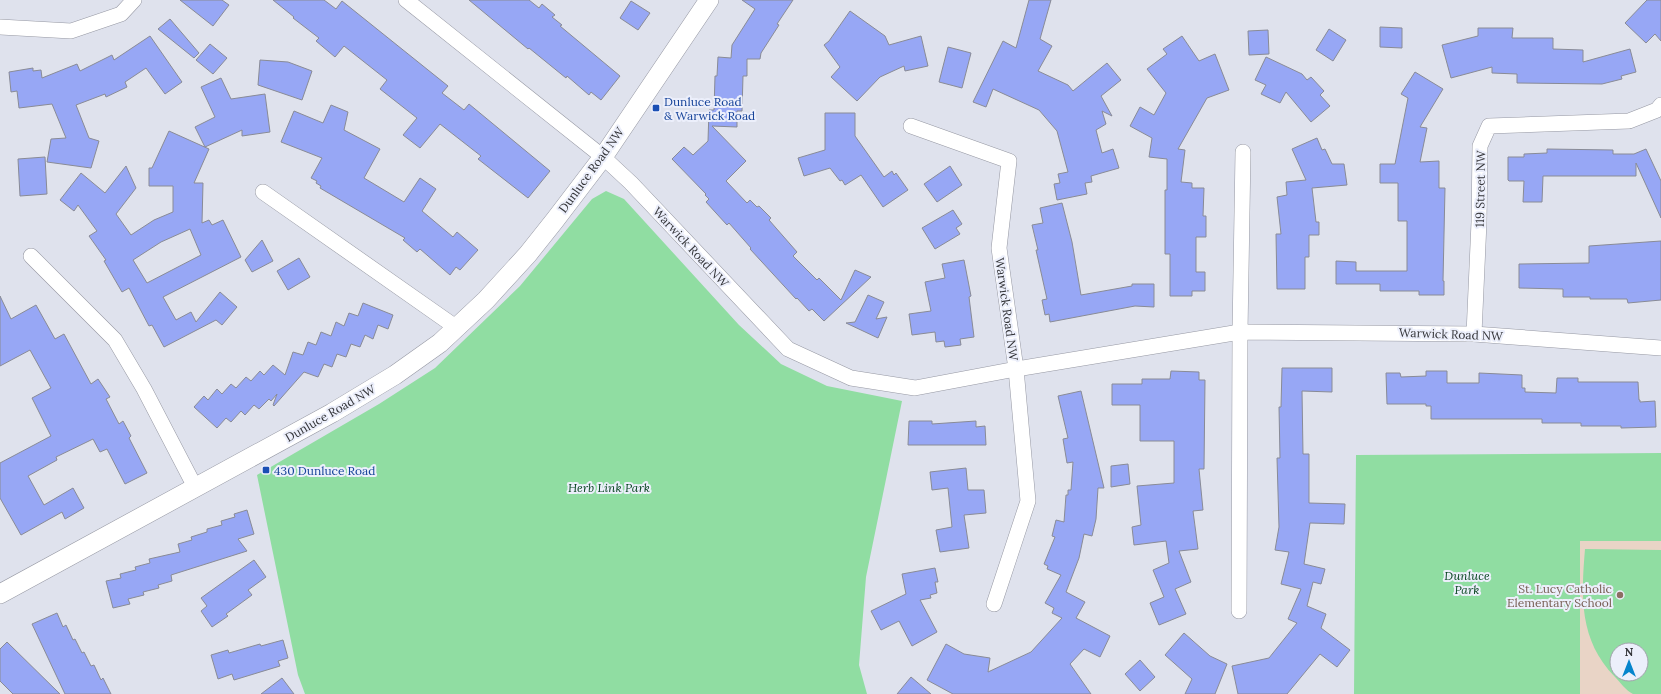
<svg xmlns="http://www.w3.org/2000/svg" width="1661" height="694" viewBox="0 0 1661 694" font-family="Lora,serif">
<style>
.education{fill:#e9d4c6;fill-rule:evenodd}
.green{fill:#90dda2;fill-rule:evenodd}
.building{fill:#97a7f5;stroke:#898b96;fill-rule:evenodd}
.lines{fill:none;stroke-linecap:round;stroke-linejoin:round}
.minor-casing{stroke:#9698a3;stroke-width:16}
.tertiary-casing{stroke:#9698a3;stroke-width:20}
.minor{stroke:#fff;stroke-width:15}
.tertiary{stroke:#fff;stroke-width:19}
.transit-dot{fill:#1a4fb4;stroke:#eceffb;stroke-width:1.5}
.education-dot{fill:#8d6e63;stroke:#eceffb;stroke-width:1.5}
.labels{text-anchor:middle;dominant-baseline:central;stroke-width:4;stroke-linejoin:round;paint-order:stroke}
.transit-label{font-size:12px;fill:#164399;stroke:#eceffb;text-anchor:start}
.street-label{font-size:12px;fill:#333438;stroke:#eceffb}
.park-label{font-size:12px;font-style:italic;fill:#084520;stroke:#eceffb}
.education-label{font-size:12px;fill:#785e54;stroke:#eceffb;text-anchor:end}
</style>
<rect width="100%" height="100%" fill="#dfe2ed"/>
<!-- education -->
<path class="education" d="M1580,540L1661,541V694H1580ZM1617,650H1641V674H1617Z"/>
<!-- green -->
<g class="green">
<path d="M606,191L624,199L739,325L781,364L827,386L902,401L866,577L859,665L867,694H305L298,675L257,475L379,404L435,368L520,286L592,199Z"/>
<path d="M1661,453V541H1580V694H1354L1356,455Z"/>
<path d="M1585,549L1661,550V694C1654,694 1639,694 1633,694C1626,691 1620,682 1615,677C1579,640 1581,597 1585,549ZM1617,650H1641V674H1617Z"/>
</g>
<!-- building -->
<g class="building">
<path d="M180,0H222L229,5L213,26Z"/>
<path d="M273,0H324L336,9L342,1L448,86L442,93L464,110L469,104L550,171L528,198L478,159L481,156L440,124L420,148L403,135L417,118L380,89L387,80L344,46L335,57L316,41L319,38L293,18L294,17Z"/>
<path d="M469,0H529L539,8L542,4L555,15L552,17L562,25L560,26L620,76L601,100L591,92L589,95L567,76L566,78L529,48L528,49Z"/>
<path d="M742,0H793L777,24L779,25L761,53L760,59H747V76H743L742,111H737V127L712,126L746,161L726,181L747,203L750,200L757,207L759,206L771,218L769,220L797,252L793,256L817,280L819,278L841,300L855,270L871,277L824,321L812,309L809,311L797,298L796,299L750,249L751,248L729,223L727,225L716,213L706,202L709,199L705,195L706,194L672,159L684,147L693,155L708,141L709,110H714L715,76H717L718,57L731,58L732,45L755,9Z"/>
<path d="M1029,0H1051L1040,39L1052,46L1038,71L1068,85L1073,91L1107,63L1121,80L1101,96L1112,116L1102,111L1106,124L1096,130L1102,153L1113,149L1119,168L1091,176L1092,182L1085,183L1087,194L1057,200L1054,184L1060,183L1058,174L1068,172L1057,131L1039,110L993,89L986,107L973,102L1003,41L1016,48Z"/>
<path d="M1647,0H1661V41L1655,34L1646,43L1625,23Z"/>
<path d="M631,1L650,13L638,30L620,18Z"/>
<path d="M850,11L885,36L889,45L921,36L928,66L905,71L904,66L880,77L857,101L831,77L840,67L824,45L829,41Z"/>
<path d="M170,19L199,53L194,58L158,29Z"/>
<path d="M1380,27L1402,28V48L1380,47Z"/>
<path d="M1478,28H1513L1512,38H1553V49L1583,50V62L1630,49L1636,72L1621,76L1622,79L1602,84L1517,83V74L1492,73V67L1451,78L1442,45L1478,36Z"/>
<path d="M1329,29L1346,40L1333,61L1316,50Z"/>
<path d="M1268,30L1269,54L1249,55L1248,31Z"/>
<path d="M150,36L182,82L165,94L146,68L125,82L127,87L106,97L105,94L76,105L89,138L99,141L91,168L47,162L51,139L66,138L52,104L19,108L17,91L11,92L9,72L33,68V71L41,70L42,78L77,64L80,71L112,55L114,60Z"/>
<path d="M1182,36L1199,61L1215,54L1229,90L1207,98L1178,149L1185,150L1181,182L1192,183V188H1204L1203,216H1206V237H1196V272H1205V291H1192V296H1170V254H1165V190H1167V159L1149,157L1152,138L1130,126L1140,107L1154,115L1166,93L1147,69L1167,54L1163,49Z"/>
<path d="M210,44L227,58L213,74L196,60Z"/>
<path d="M948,47L971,53L962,88L939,82Z"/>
<path d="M1266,57L1302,74L1307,80L1311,77L1324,91L1320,95L1330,106L1311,122L1286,92L1280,103L1261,94L1266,85L1255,80Z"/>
<path d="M260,60L288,62L312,71L302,100L258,85Z"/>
<path d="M1415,72L1443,89L1420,127L1427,128L1420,162L1439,161V188H1445L1443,281H1444V295H1419V291H1380V284H1336V261L1356,262V271H1407V221H1398V183H1380V164H1395L1408,98L1401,94Z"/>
<path d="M221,78L231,99L265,94L270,132L242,136V130L205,147L195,127L215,117L201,87Z"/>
<path d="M331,105L348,112L344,130L380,149L364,178L404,202L420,178L436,189L422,211L453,237L457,232L478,250L460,270L456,267L450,275L420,249L417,252L403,240L405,238L320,188L321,186L316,183L317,181L311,178L322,158L281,142L294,111L323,123Z"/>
<path d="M825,113H855V136L884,177L892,171L894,175L896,173L908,190L883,207L861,175L845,185L842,180L840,181L830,168L804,176L798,158L825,150Z"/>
<path d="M169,131L209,149L194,183H203L202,223L209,220L212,225L223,220L241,257L163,297L176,320L191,312L196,322L220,292L237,307L222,325L216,320L164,347L152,325L149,326L129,288L122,292L104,261L106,260L89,236L97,231L78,205L74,211L60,200L81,173L105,193L126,166L136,188L116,214L131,235L154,220L173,212V186H149V168H152ZM190,229L201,255L147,283L133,260L161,242Z"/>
<path d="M1317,138L1322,150L1325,149L1332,164H1344L1347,185L1312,188L1316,222H1319V235H1309V257H1305V289H1277L1276,234H1281L1277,197L1287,195L1286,182L1306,180L1292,149Z"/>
<path d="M1547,149L1613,150V154H1634L1646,149L1661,181V218L1636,163V176H1543L1542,202H1523L1524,181H1509L1508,180V157H1524V154L1547,153Z"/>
<path d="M45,157L47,194L20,196L18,159Z"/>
<path d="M950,166L962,185L937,202L924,184Z"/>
<path d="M1062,203L1072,242L1081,295L1132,286V284H1154V307L1135,306L1050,322L1049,314L1045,315L1042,300L1047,299L1036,250H1038L1032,225L1043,223L1040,208Z"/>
<path d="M953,210L962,224L956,228L960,234L935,249L922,228Z"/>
<path d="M262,240L273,261L252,272L245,260Z"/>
<path d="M1661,241V300L1628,303L1627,299H1590V297H1563V289L1519,288V264L1589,263V246Z"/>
<path d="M299,258L310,277L288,290L277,271Z"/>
<path d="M964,260L971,296L969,297L974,337L960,339L961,345L945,347L944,341L936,342L935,332L912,335L909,314L931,311L925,282L945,278L942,264Z"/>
<path d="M868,295L884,302L876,319L887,317L878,338L846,323L855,322Z"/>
<path d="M0,296L11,319L36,305L55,339L64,334L91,384L98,379L110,397L106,399L119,424L123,421L131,436L129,438L147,473L125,484L107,449L100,452L93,439L56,457L57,460L28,476L44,505L73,488L84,508L65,519L62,512L21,535L0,498V463L51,436L32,398L51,388L30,350L0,366Z"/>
<path d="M363,303L393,315L388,329L378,325L373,339L365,335L360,347L351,344L346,357L337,354L332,367L324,364L318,377L304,372L274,406L273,405L277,394L271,401L269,399L259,409L254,405L245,415L241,411L231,422L226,418L217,428L194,407L204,396L208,400L217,389L222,394L231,384L236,388L246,377L251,381L260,371L264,375L273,365L285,375L293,352L303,355L308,342L316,345L321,332L331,336L336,322L344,326L349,313L358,316Z"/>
<path d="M1282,368H1332V392L1302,391L1303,454H1309V503L1345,504L1344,524L1310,523L1304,564L1325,569L1321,584L1313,582L1307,606L1326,614L1321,628L1350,650L1337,667L1320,654L1287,694H1238L1232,666L1269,658L1297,623L1288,619L1301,589L1281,584L1289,552L1275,550L1279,527L1277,458H1280L1279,407H1281Z"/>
<path d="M1171,371L1199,372V380H1205L1204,469H1199L1203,510L1193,511L1198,549L1179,551L1191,582L1175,589L1186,614L1159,625L1150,603L1164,597L1153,570L1169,563L1166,541L1134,545L1132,527L1141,525L1137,486L1174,483V441H1140V405H1112V384H1142V379H1170Z"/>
<path d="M1426,371H1447V383H1479V373L1522,375V388H1525V392L1556,393L1557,378H1578V382H1638L1639,400H1640V402L1655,401L1656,427L1621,428V426H1581V423H1542V419H1431V406H1426V404H1387L1386,373H1400L1401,377L1426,376Z"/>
<path d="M1081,391L1104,488H1098L1096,519L1092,536L1084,534L1079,558L1066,592L1085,602L1076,618L1110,636L1100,657L1084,649L1070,664L1091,694H953L927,680L946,644L964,654L990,658L988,672L1031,652L1062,618L1052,613L1054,608L1045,603L1061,575L1047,569L1048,566L1044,564L1055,537L1052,536L1056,520L1064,522L1066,495H1068V490H1071L1073,462L1067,463L1063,439L1068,438L1058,396Z"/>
<path d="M909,421H932V424L976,421V427L985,426L986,445H908Z"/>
<path d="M1128,464L1130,484L1111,487V466Z"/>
<path d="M966,468L968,490H984L986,513L964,515L969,548L940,552L936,530L952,527L948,488L932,490L930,472Z"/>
<path d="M247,510L254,534L238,539L247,551L171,575L172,581L158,585L159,588L143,592L144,595L128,599L130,604L113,608L106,581L121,578L120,574L136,570L135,567L150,563L149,559L180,552L178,544L192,540L191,537L207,532V529L222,525L221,521L235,517L234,514Z"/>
<path d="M254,560L266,577L248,590L252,595L226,614L228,616L212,627L201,611L207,606L201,598Z"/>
<path d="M935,568L938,582H935L937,593L930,595L931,598L920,600L937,632L912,646L899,621L881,630L871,611L906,594L902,574Z"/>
<path d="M57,613L63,627L66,625L73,640L75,639L82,653L84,652L91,666L94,665L101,680L103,678L111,694H65L32,624Z"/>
<path d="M1184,633L1210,656L1227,664L1215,694H1185L1192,679L1165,655Z"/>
<path d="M283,640L288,658L278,661L280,666L234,680L232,674L218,679L211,655L228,650L229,653L260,644L261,646Z"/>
<path d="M7,642L60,694H13L0,681V649Z"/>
<path d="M1140,660L1155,677L1140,691L1125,674Z"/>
<path d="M911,677L931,694H897Z"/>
<path d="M282,678L294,694H261Z"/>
</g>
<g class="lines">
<defs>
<g id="minor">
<path d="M406,0L603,157L631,183L788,349L851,378L915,388L1016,369L1240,332L1474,334L1661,348"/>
<path d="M0,27L71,31L121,14L134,0"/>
<path d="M911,126L1009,161L999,248L1016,369L1028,501L994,604"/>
<path d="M263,192L457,328"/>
<path d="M31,256L115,340L144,389L195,487"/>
<path d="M1474,334L1479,222L1480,146L1489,126L1629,121L1657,110L1661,105"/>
<path d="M1239,611L1240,332L1243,152"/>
</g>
<path id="tertiary" d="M0,594L332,413L395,375L440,343L486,300L528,254L555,220L603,157L709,0"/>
</defs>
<!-- minor casing -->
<use href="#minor" class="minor-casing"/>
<!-- tertiary casing -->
<use href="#tertiary" class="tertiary-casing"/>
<!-- minor -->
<use href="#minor" class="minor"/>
<!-- tertiary -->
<use href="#tertiary" class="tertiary"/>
</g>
<!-- markers -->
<g class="transit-dot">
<rect x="652" y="104" width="8" height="8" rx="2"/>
<rect x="262" y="466" width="8" height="8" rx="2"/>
</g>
<circle class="education-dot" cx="1620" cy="595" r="4"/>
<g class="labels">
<!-- transit labels -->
<g class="transit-label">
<text x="664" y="101">Dunluce Road<tspan x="664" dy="14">&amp; Warwick Road</tspan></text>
<text x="274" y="470">430 Dunluce Road</text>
</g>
<!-- street labels -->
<g class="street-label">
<text transform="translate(591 170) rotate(-54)">Dunluce Road NW</text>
<text transform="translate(1480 189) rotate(-89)">119 Street NW</text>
<text transform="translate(691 247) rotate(47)">Warwick Road NW</text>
<text transform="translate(1007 309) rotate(82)">Warwick Road NW</text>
<text transform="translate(1451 334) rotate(2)">Warwick Road NW</text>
<text transform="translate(330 413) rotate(-30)">Dunluce Road NW</text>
</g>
<!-- park labels -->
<g class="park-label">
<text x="609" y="487">Herb Link Park</text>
<text x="1467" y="575">Dunluce<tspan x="1467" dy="14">Park</tspan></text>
</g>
<!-- education labels -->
<g class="education-label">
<text x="1612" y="588">St. Lucy Catholic<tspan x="1612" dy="14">Elementary School</tspan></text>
</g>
</g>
<!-- north arrow -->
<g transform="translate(1629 662)"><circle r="19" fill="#eceffb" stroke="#a2a4ad"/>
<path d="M0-3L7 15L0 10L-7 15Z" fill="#0584cc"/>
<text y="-6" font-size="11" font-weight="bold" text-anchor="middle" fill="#333438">N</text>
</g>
</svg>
